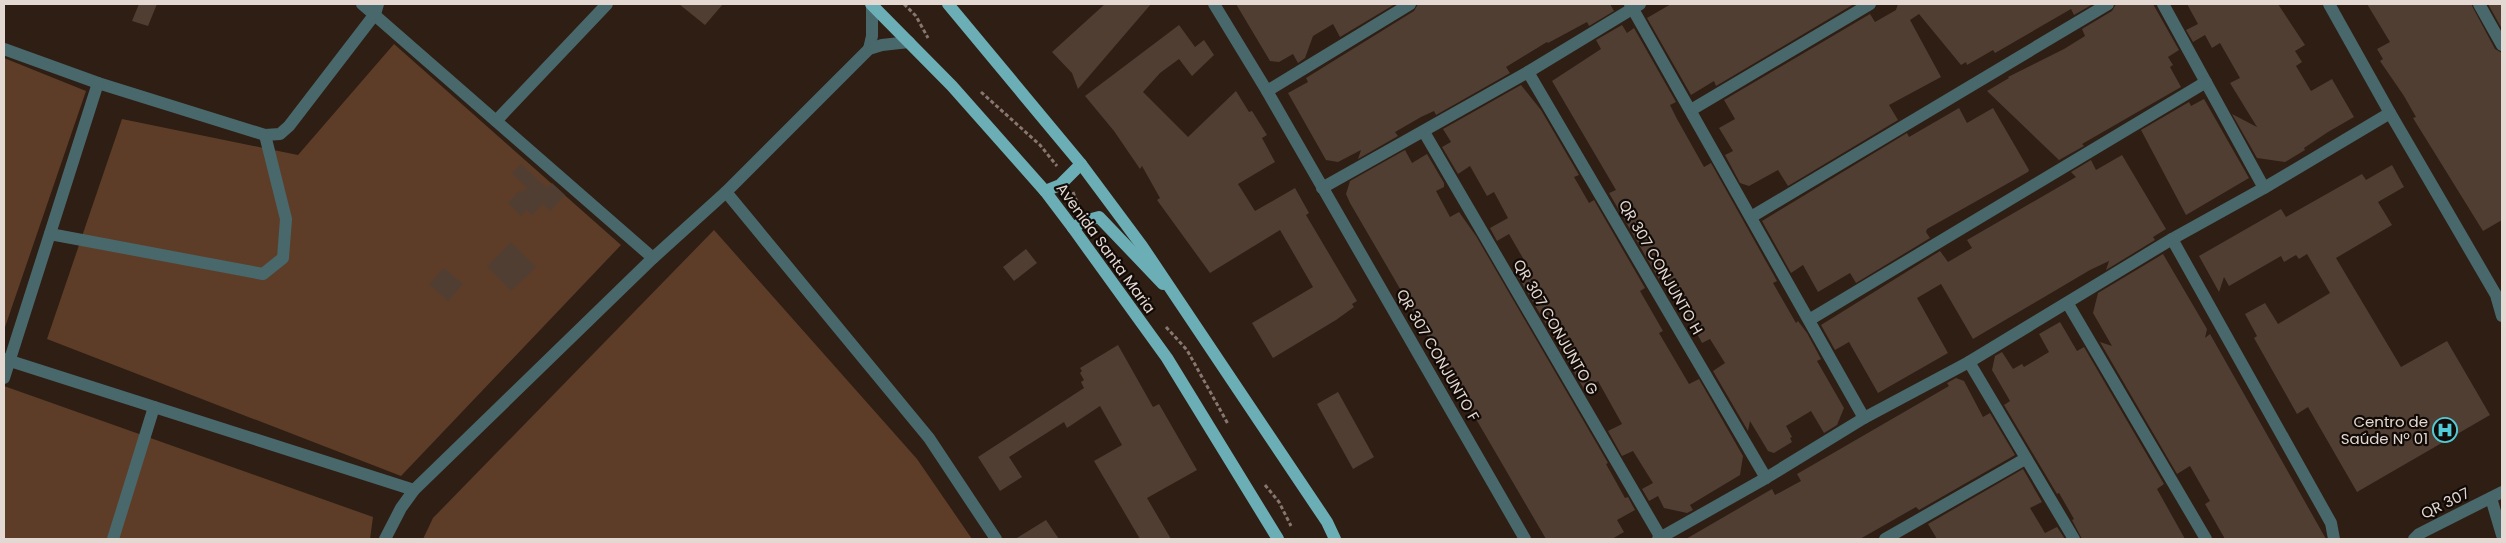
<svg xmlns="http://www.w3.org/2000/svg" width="2506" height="543" viewBox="0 0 2506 543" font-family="Poppins,sans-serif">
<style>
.green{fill:#5d3d28}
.building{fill:#503e33}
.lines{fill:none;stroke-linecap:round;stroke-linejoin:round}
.path{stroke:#867870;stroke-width:3;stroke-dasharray:4 2.5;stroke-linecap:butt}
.minor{stroke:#49686b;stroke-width:12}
.major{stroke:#6baeb5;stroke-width:12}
.labels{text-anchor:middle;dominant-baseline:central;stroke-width:4.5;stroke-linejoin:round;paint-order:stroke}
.street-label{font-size:15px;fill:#e4d9d2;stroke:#110a06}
.poi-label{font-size:15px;fill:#e4d9d2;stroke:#110a06;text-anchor:end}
</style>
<rect width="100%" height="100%" fill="#2e1e14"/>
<!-- green -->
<g class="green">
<path d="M394,44L621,245L401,476L47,339L122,119L298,155Z"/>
<path d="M4,58L86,91L4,330Z"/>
<path d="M714,230L917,459L972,539H423L433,518Z"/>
<path d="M4,386L373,517L370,539H4Z"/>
</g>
<!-- building -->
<g class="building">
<path d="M139,4H157L148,26L132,21Z"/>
<path d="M679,4H723L705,25Z"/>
<path d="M1105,4H1151L1078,89L1072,73L1052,52Z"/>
<path d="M1236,4H1395L1340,37L1333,24L1313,36L1305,58L1298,63L1293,54L1279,62L1270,61Z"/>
<path d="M1418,4H1610L1614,11L1589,26L1587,22L1548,43L1547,42L1506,67L1510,73L1436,115L1434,111L1421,117L1395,132L1398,136L1358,159L1361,150L1338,162L1326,160L1288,93L1308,82L1306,78L1414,11Z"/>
<path d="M1671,4H1854L1716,86L1714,81L1691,95L1647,18Z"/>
<path d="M1898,4H2093L2074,15L2071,9L1995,53L1993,50L1967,65L1966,62L1961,65L1919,14L1910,20L1941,77L1889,105L1898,120L1788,186L1778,170L1749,186L1740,183L1725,155L1733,151L1719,128L1735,119L1724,100L1870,14L1875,22L1896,10Z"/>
<path d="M2116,4H2153L2179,50L2168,57L2173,65L2170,67L2181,87L2082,144L2084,146L2059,160L1987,91L2009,78L2008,77L2064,49L2085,36L2082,29L2112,11Z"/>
<path d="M2187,4H2278L2305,45L2295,51L2302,62L2296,66L2311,91L2332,79L2354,117L2328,132L2304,148L2305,150L2285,162L2257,158L2232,114L2257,127L2230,83L2240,78L2220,43L2212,48L2205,35L2193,42L2186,30L2198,24Z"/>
<path d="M2367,4H2471L2495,49L2502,53V220L2483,231L2413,118L2416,117L2404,96L2380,61L2383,59L2377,49L2390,42Z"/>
<path d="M2488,4H2502V29Z"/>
<path d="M1179,25L1195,47L1204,40L1214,55L1192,76L1179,59L1160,73L1143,92L1188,137L1236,91L1249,112L1252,111L1267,135L1262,138L1275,162L1238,184L1255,211L1295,188L1309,213L1306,215L1357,301L1352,304L1354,307L1336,320L1273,358L1252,323L1313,287L1280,230L1210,273L1157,200L1160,198L1142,166L1140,169L1114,131L1085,96Z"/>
<path d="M1622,25L1627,33L1634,28L1676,102L1670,105L1677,119L1704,167L1711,163L1777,281L1773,283L1796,323L1798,321L1807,333L1821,359L1817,361L1844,408L1837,425L1824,433L1811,411L1786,426L1792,437L1790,438L1792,442L1774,453L1768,451L1750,421L1748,431L1713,371L1725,363L1710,339L1702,343L1667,278L1660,281L1609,193L1616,190L1552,81L1601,49L1596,40Z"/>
<path d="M1521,85L1541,110L1579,175L1574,177L1589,203L1594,200L1645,288L1640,291L1663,331L1659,333L1689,384L1699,379L1743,456L1740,475L1690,505L1693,510L1687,513L1664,508L1658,496L1649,501L1642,489L1653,483L1633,451L1622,456L1608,431L1622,424L1598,381L1584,389L1519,278L1531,272L1509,234L1497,241L1490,228L1508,218L1494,192L1487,196L1470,166L1458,174L1442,147L1451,142L1443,129Z"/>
<path d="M2204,99L2249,178L2186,215L2141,130L2189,102L2191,106Z"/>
<path d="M1959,108L1967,123L1993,108L2029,170L2028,172L1927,229L1926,232L1930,238L1856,283L1850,273L1818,292L1803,265L1791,273L1762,221L1907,133L1909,137Z"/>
<path d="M1405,150L1412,163L1427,154L1444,183V187L1436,191L1450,217L1459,212L1476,236L1608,463L1606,464L1625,498L1628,497L1635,510L1617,520L1624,532L1612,539H1546L1350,203L1346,194L1350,181Z"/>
<path d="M2122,155L2166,229L2153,237L2155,240L2106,270L2109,261L2090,270L1973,339L1941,284L1917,298L1948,353L1878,393L1849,342L1835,350L1821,325L1940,251L1948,262L1972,248L1967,240L2076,177L2071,172L2091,160L2096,170Z"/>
<path d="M521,164L547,188L552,183L565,195L550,211L543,204L532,215L527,210L521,216L508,203L520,190L522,192L527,188L512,173Z"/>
<path d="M2392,165L2404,187L2378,202L2392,225L2336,258L2401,367L2447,341L2490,415L2357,492L2308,407L2297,414L2254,338L2257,336L2245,314L2265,303L2278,324L2330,293L2307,254L2299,259L2296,255L2284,262L2281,256L2229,286L2224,277L2219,292L2199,256L2281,209L2286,217L2362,174L2366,180Z"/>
<path d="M511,242L536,267L511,291L487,266Z"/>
<path d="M1026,249L1037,263L1014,281L1003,267Z"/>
<path d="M2163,254L2207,329L2205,338L2210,334L2326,539H2225L2205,504L2210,501L2190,466L2177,474L2100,342L2112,346L2093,313L2098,293Z"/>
<path d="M444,268L463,284L448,301L429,284Z"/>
<path d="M2060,322L2077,351L2084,347L2164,484L2157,489L2185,539H2082L2072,520L2074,519L2059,493L2057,494L2004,405L2010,401L1992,370L1995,356L2002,352L2013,369L2022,364L2024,367L2049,352L2039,334Z"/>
<path d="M1118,345L1153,407L1159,404L1197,470L1147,498L1171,539H1140L1094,461L1122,445L1100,406L1067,428L1064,422L1009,457L1022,477L1000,491L978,457L1084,388L1081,382L1084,380L1080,373L1082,371L1080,368Z"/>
<path d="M1956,378L1964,381L1983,417L1990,413L2015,455L1919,510L1916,507L1860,539H1686L1772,489L1775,495L1801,481L1797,474L1949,386L1947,383Z"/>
<path d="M1338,392L1374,457L1353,469L1317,404Z"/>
<path d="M2023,469L2042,502L2030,508L2045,533L2057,527L2065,539H1937L1928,524Z"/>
<path d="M1046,520L1059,539H1015Z"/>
</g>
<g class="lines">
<!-- path -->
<g class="path">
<path d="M904,4L916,16L928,38"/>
<path d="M981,92L1040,145L1057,166"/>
<path d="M1073,192L1079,207"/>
<path d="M1166,327L1187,350L1228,424"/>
<path d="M1265,485L1279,502L1291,526"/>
</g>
<!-- minor -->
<g class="minor">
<path d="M362,4L653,258"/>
<path d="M1214,4L1267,91L1525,539"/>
<path d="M1630,4L1864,418"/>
<path d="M2163,4L2264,188"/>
<path d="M2329,4L2390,113L2496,295L2502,316"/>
<path d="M2479,4L2502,45"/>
<path d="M4,49L98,83L265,135L280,134L289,126L375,14L378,4"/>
<path d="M869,49L872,36V4"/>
<path d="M1528,72L1766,478"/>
<path d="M1267,91L1410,4"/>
<path d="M1691,110L1870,4"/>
<path d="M496,121L607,4"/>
<path d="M1424,132L1661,538"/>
<path d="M1322,188L1528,72L1640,4"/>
<path d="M726,192L929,438L996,539"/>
<path d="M1751,217L2108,4"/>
<path d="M50,234L263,274L283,258L286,219L265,135"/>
<path d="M2172,239L2331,523L2334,539"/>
<path d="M2068,304L2206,539"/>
<path d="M1809,320L2206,82"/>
<path d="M4,359L414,490"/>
<path d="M1969,362L2074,539"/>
<path d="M4,378L98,83"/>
<path d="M2491,498L2502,535"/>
<path d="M113,539L154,407"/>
<path d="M385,539L401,508L414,490L653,258L726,192L869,49L882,45L909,42"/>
<path d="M1658,539L1766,478L1864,418L1969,362L2172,239L2264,188L2390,113"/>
<path d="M1885,539L2025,459"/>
<path d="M2414,539L2419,534L2502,492"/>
</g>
<!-- major -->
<g class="major">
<path d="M871,4L952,86L1045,191L1073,228L1167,358L1278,539"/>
<path d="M948,4L1081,164L1142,246L1327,522L1335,539"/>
<path d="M1045,191L1060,185L1081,164"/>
<path d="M1073,228L1084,221L1099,217L1163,284"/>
</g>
</g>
<!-- icons -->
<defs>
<symbol id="hospital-ring" viewBox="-11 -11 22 22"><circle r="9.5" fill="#110a06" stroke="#52cbd8" stroke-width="1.5"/><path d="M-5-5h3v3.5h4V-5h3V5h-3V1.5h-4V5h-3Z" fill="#52cbd8"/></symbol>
</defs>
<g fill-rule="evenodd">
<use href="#hospital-ring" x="2431" y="416" width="28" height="28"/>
</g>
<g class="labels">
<!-- street labels -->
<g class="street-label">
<text transform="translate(1106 248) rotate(54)">Avenida Santa Maria</text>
<text transform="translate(1661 267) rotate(60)">QR 307 CONJUNTO H</text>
<text transform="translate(1556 327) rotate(60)">QR 307 CONJUNTO G</text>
<text transform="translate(1438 355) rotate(60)">QR 307 CONJUNTO F</text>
<text transform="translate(2445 503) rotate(-26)">QR 307</text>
</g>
<!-- poi labels -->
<g class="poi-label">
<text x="2428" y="421">Centro de<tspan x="2428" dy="17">Saúde Nº 01</tspan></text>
</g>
</g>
<!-- border -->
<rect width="2506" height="543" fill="none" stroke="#e4d9d2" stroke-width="10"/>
</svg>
